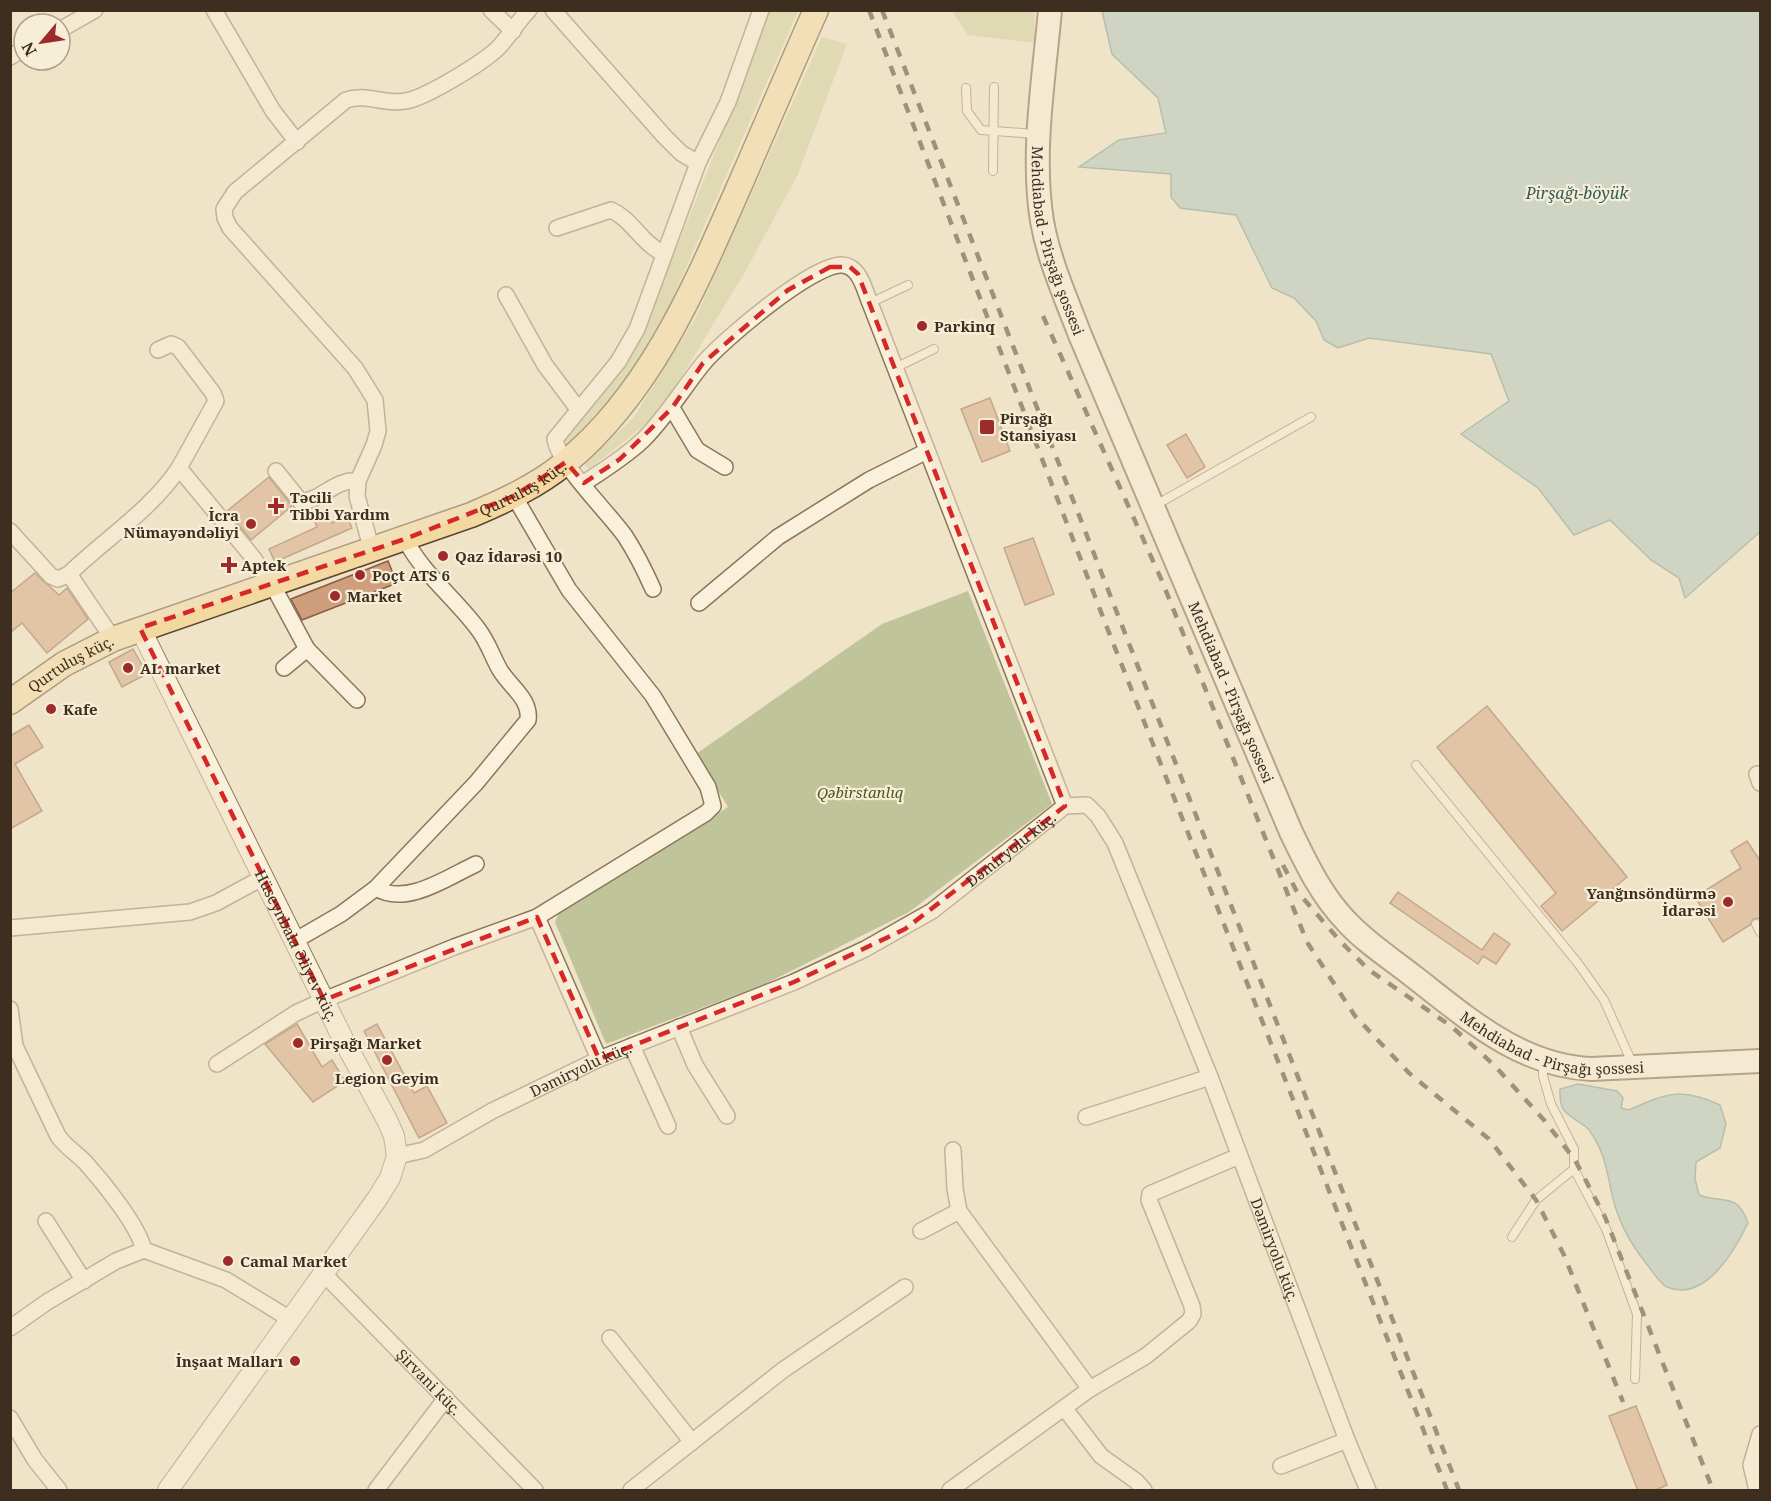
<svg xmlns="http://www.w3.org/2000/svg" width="1771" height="1501" viewBox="0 0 1771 1501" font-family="'Noto Serif',serif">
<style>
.green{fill:#c9cf9b}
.cemetery{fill:#bfc49a}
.water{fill:#a9c4bc;stroke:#6f938a;stroke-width:1.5}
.building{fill:#cf9f7d;stroke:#8d5f41;stroke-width:1.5}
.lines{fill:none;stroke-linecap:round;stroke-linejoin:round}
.service-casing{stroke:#8d765c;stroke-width:10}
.minor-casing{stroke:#8d765c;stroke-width:18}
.tertiary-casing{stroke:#8d765c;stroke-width:22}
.secondary-casing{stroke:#6f573f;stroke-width:26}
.primary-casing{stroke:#5b4430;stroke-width:27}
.service{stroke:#faf1dc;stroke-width:8}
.minor{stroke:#faf1dc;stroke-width:15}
.tertiary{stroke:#faf1dc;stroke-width:20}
.secondary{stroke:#faf1dc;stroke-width:22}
.primary{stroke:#f3d9a0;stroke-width:24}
.rail{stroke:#3d2e20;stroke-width:4.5;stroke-dasharray:10 10;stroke-linecap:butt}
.marked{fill:none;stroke:#d62828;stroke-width:4.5;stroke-dasharray:12 8;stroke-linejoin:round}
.poi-dot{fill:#9e2a2b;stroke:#f7eed8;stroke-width:2}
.labels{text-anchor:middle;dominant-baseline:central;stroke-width:4.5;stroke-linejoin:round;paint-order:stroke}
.street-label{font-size:15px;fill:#3d2e20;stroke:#f7eed8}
.poi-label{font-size:15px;font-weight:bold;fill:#3d2e20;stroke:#f7eed8;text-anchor:start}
.park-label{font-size:15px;font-style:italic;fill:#4d5a26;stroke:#f7eed8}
.water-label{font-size:16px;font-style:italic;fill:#2f5d5a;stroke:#f7eed8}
</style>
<rect width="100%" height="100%" fill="#f0e4c8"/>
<!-- green -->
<g class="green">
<path d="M767,11H798L671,302L638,361L612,396L567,445L563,438L655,302L741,87Z"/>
<path d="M952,11H1035L1034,43L968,35Z"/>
<path d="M822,37L847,44L798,174L745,272L666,402L640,429L589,469L584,465L634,417L696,317Z"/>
</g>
<!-- cemetery -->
<path class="cemetery" d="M968,591L1052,804L909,912L765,984L606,1044L555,922L560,910L728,807L696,754L882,624Z"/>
<!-- water -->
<g class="water">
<path d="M1102,11H1760V532L1685,598L1679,578L1651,560L1610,520L1574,535L1538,488L1461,434L1509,401L1491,354L1369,338L1338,348L1324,340L1316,321L1294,298L1272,288L1236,215L1180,208L1171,197V174L1079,167L1119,140L1166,133L1158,98L1112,54Z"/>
<path d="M1578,1084L1617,1091L1623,1098L1621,1108L1629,1110C1667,1093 1681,1087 1720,1105L1726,1124L1720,1148L1696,1162L1695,1179L1699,1195C1725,1204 1737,1192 1748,1223C1735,1250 1705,1303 1667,1287C1660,1284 1654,1273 1649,1267C1635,1250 1624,1233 1617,1212C1610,1193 1609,1172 1602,1154C1599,1146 1592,1132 1586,1127C1568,1113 1559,1115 1560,1089Z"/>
</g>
<!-- building -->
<g class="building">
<path d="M990,398L1010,451L982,462L961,409Z"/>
<path d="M1186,434L1205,467L1187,478L1167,445Z"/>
<path d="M269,477L292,506L251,540L227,511Z"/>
<path d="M327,512L332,523L347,516L352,528L275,562L269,549L317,527L313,518Z"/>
<path d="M1033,538L1054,594L1025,605L1004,548Z"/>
<path d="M388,561L397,583L302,620L291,599Z"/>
<path d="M35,573L59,595L67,588L88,619L47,653L22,623L10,633V593Z"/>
<path d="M133,649L147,674L122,687L109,662Z"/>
<path d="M1487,706L1627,877L1562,931L1541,906L1556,893L1437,747Z"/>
<path d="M29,725L43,747L15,764L42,811L10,829V736Z"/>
<path d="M1747,841L1761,862V918L1753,919L1750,925L1723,942L1695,897L1741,868L1731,851Z"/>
<path d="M1398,892L1482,950L1494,933L1510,944L1496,964L1483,956L1478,964L1390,903Z"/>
<path d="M297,1024L322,1067L332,1060L345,1081L313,1102L265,1044Z"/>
<path d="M377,1024L414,1093L427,1086L447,1123L419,1138L364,1031Z"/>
<path d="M1636,1406L1667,1485L1653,1491H1638L1609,1416Z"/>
</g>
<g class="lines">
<defs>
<g id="service">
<path d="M966,88L967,111L981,130L1035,134"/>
<path d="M993,171L994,87"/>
<path d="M870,303L908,285"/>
<path d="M895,368L934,349"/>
<path d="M1154,506L1311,417"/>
<path d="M1416,765L1577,962L1604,1000L1633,1065"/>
<path d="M1756,924L1760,932"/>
<path d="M1543,1063V1076L1551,1104L1574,1149V1169L1606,1229L1637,1314L1635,1379"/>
<path d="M1512,1237L1536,1200L1574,1169"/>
</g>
<g id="minor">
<path d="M214,10L273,111L297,142"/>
<path d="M491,10L513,31"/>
<path d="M553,10L664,136L681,153L698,163"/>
<path d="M60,30L95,10"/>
<path d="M10,57L24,49"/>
<path d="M557,228L611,210C632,219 640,242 664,254"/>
<path d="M506,295L545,365L578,409"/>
<path d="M158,350L171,344L178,347L213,393L216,401L179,468"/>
<path d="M672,408L697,450L725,467"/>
<path d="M276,471L301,502C323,500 334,479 358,481"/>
<path d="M584,483C604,470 625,457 643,440C666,417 682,390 702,365C720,342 814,263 842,265C860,266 864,289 870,303L1065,806"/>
<path d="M10,531L51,576L58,579L69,574L113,639"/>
<path d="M372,551L357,496L358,481L374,445L378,431L375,400L355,368L230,228L225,218L224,209L235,192L346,100C366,93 385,105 405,101C424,99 482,63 497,49C509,37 517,22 529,10"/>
<path d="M69,574C105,539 151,510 179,468L251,555L272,584L307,649L357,700"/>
<path d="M653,589C645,571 636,553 625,536C608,512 559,465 555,439L618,362L637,329L698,163L728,102L761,10"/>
<path d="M699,603L778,537L869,480L927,451"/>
<path d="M284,668L307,649"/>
<path d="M1757,774L1760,783"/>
<path d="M376,888C406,907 448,877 476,864"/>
<path d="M537,917L599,1059"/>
<path d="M10,928L190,912L216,903L264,877"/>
<path d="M296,940L341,914L376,888L476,783L528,720C531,699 510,687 500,670C492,656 488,642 478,629C455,598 423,574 405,539"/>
<path d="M10,1009L15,1046L58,1136C66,1147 76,1153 85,1162C103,1182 138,1225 144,1250L226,1280L290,1319"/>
<path d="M679,1027L695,1065L727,1116"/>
<path d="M632,1046L668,1126"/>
<path d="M217,1064L296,1013L324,1000L454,947L537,917L706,813L713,806L708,787L653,696L569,590L514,496"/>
<path d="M1086,1117L1210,1077"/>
<path d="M953,1150L955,1189L959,1211L1090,1389"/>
<path id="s1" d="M397,1156L424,1150L492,1111L599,1059L794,982L865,949L932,911L1065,806L1087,805L1098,816L1115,843L1210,1077L1347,1440L1368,1490"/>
<path d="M46,1221L84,1281"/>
<path d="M921,1231L959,1211"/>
<path id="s2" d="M323,1273L535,1490"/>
<path d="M10,1328L47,1302L116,1261L144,1250"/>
<path d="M610,1338L692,1442"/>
<path d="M1065,1409L1101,1456L1136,1481L1144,1490"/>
<path d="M10,1418L35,1460L59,1490"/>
<path d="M1281,1466L1347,1440"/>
<path d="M376,1490L446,1398"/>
<path d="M631,1490L783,1370L905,1287"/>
<path d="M950,1490L1090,1389L1146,1356L1189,1321L1193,1314L1192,1306L1149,1200L1150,1194L1239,1156"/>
<path d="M1757,1490L1751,1465L1760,1434"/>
</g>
<g id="tertiary">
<path id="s3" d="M140,628L343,1039L387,1120L394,1136L397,1156L390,1178L377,1199L168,1490"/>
</g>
<g id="secondary">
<path id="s4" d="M1050,10C1044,79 1031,153 1042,221C1049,261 1066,298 1080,335L1291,832C1306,863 1321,895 1346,921C1365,942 1390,958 1413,976C1466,1017 1520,1066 1591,1069L1760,1061"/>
</g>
<g id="primary">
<path id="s5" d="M10,702L64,664L113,639L471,515C504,501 537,486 565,463C650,394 695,287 738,189C764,130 789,70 816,10"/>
</g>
</defs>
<!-- service casing -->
<use href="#service" class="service-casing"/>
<!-- minor casing -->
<use href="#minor" class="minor-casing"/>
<!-- tertiary casing -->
<use href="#tertiary" class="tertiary-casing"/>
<!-- secondary casing -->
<use href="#secondary" class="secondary-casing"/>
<!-- primary casing -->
<use href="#primary" class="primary-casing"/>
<!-- service -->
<use href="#service" class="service"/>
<!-- minor -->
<use href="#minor" class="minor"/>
<!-- tertiary -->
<use href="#tertiary" class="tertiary"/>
<!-- secondary -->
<use href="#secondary" class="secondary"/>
<!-- primary -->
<use href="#primary" class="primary"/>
<!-- rail -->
<g class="rail">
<path d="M869,10L1106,625L1447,1490"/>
<path d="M882,10L1459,1490"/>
<path d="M1043,316L1162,581L1307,942L1355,1016L1409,1073L1489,1139L1536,1200L1564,1255L1623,1402"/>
<path d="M1283,865L1296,890L1340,941L1369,970L1451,1026L1493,1064L1544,1120L1575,1160L1605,1217L1713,1490"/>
</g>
</g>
<!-- marked area -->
<path d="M0 0H1771V1501H0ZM830,267H850L858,274L1065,806L905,929L794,982L599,1059L537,917L324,1000L140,628L405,539L514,496L566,462L584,483L620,459L672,408L703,363L788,290Z" fill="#f0e4c8" fill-opacity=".55" fill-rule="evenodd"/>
<path class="marked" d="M830,267H850L858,274L1065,806L905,929L794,982L599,1059L537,917L324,1000L140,628L405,539L514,496L566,462L584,483L620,459L672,408L703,363L788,290Z"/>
<!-- markers -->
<g class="poi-dot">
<circle cx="922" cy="326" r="6"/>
<rect x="979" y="419" width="16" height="16" rx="3"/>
<path d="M273 497h6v6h6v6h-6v6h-6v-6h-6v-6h6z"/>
<circle cx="251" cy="524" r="6"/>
<circle cx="443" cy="556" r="6"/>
<path d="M226 556h6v6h6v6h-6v6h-6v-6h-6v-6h6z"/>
<circle cx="360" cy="575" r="6"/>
<circle cx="335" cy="596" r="6"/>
<circle cx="128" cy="668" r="6"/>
<circle cx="51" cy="709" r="6"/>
<circle cx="1728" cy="902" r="6"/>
<circle cx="298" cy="1043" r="6"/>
<circle cx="387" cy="1060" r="6"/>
<circle cx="228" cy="1261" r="6"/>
<circle cx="295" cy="1361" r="6"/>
</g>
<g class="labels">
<!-- street labels -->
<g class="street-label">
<text stroke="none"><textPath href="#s4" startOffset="234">Mehdiabad - Pirşağı şossesi</textPath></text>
<text stroke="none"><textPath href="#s5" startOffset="558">Qurtuluş küç.</textPath></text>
<text stroke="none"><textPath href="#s5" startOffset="72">Qurtuluş küç.</textPath></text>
<text stroke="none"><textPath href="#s4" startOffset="720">Mehdiabad - Pirşağı şossesi</textPath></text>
<text stroke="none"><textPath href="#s1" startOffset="690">Dəmiryolu küç.</textPath></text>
<text stroke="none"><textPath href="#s3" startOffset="354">Hüseynbala Əliyev küç.</textPath></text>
<text stroke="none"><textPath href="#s4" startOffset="1224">Mehdiabad - Pirşağı şossesi</textPath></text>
<text stroke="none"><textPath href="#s1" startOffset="204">Dəmiryolu küç.</textPath></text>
<text stroke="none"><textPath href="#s1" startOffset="1266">Dəmiryolu küç.</textPath></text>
<text stroke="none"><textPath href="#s2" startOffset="152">Şirvani küç.</textPath></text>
</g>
<!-- poi labels -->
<g class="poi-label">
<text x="934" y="326">Parkinq</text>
<text x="1000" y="418">Pirşağı<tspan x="1000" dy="17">Stansiyası</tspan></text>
<text x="290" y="497">Təcili<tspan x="290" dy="17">Tibbi Yardım</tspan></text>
<text x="239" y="515" text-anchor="end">İcra<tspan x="239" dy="17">Nümayəndəliyi</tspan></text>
<text x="455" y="556">Qaz İdarəsi 10</text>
<text x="241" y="565">Aptek</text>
<text x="372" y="575">Poçt ATS 6</text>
<text x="347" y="596">Market</text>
<text x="140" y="668">AL market</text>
<text x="63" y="709">Kafe</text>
<text x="1716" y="893" text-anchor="end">Yanğınsöndürmə<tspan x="1716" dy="17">İdarəsi</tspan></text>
<text x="310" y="1043">Pirşağı Market</text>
<text x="387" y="1078" text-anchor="middle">Legion Geyim</text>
<text x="240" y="1261">Camal Market</text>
<text x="283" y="1361" text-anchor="end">İnşaat Malları</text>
</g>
<!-- park labels -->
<g class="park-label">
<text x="860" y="792">Qəbirstanlıq</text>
</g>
<!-- water labels -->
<g class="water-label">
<text x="1577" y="193">Pirşağı-böyük</text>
</g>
</g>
<!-- border -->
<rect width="1771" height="1501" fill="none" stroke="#3d2e20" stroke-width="24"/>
<!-- north arrow -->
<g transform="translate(42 42) rotate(241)"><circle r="28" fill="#f7eed8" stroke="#ada18e" stroke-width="1.5"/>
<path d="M0-4.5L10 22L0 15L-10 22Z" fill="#9e2a2b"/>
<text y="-9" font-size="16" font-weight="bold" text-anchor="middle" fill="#3d2e20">N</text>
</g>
</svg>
